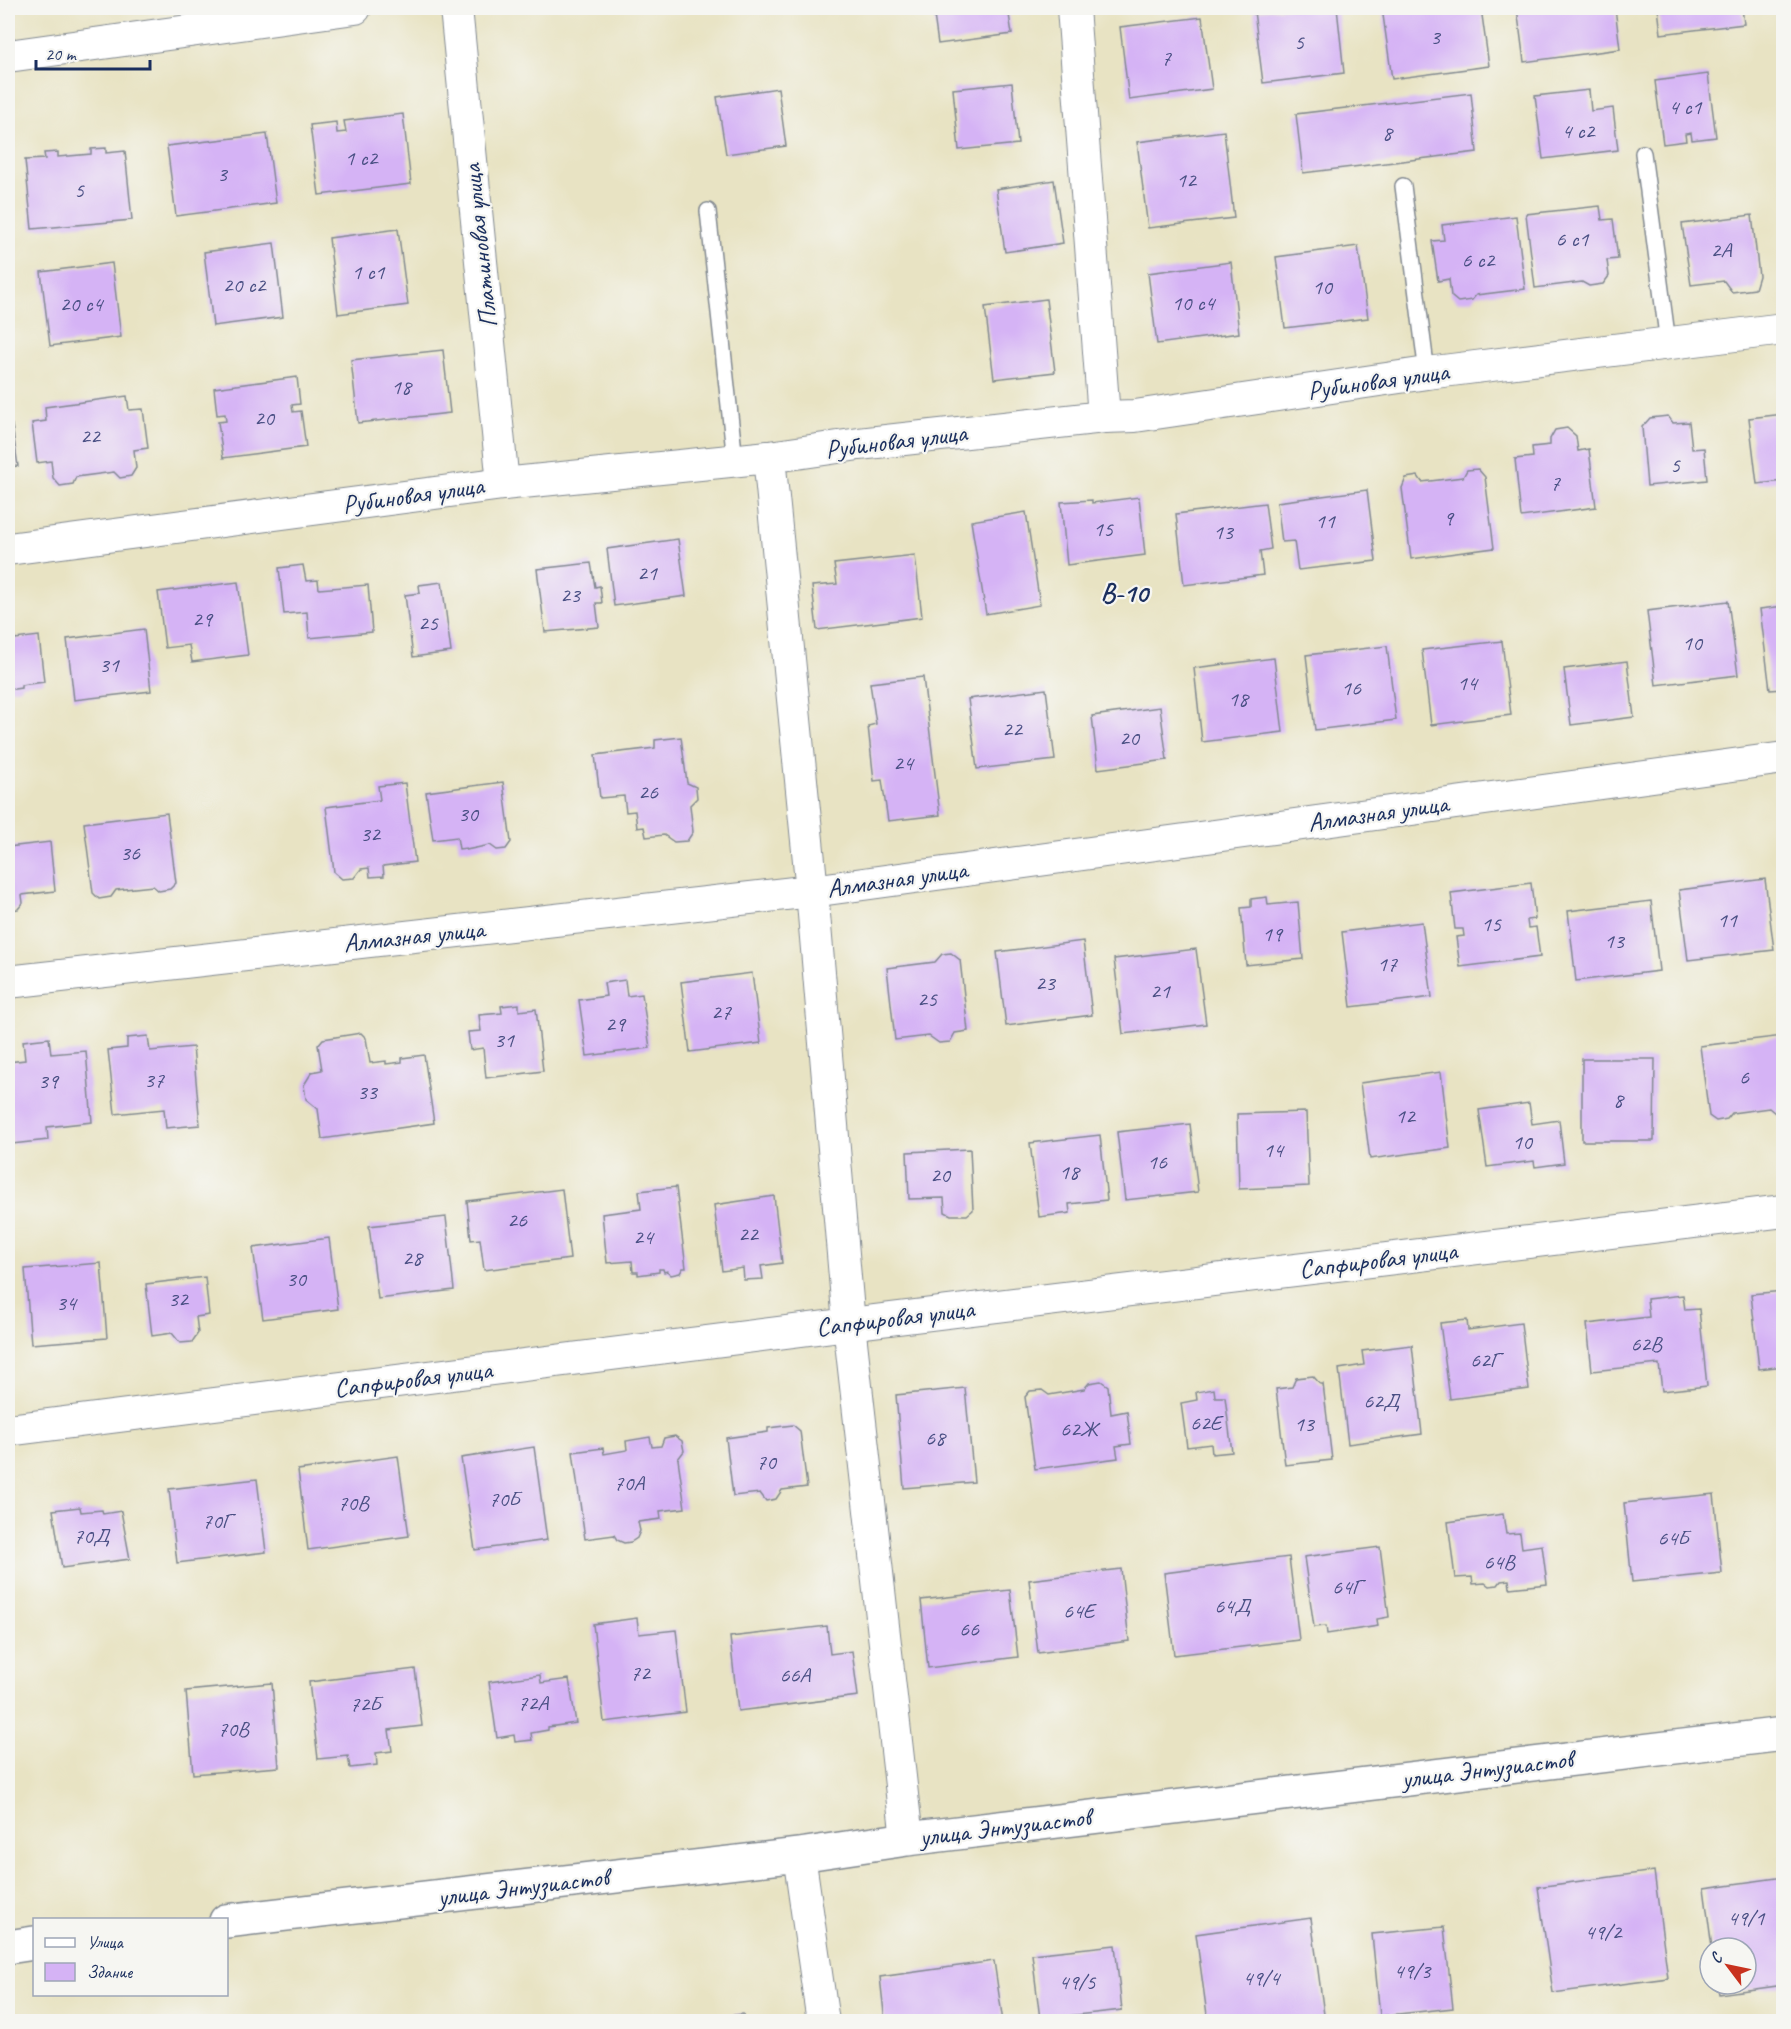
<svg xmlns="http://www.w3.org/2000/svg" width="1791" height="2029" viewBox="0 0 1791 2029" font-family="Caveat,sans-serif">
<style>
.building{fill:#d5b3f5}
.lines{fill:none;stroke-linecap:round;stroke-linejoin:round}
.lane-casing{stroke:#828990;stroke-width:18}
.street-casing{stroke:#828990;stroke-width:34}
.secondary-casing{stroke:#828990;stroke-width:36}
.lane{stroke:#fff;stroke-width:15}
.street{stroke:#fff;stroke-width:32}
.secondary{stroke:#fff;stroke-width:33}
.labels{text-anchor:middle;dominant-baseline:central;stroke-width:4.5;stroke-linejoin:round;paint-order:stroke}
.number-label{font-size:22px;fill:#4a5084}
.street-label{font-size:26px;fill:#1b2f5e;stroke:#f6f6f2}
.neighbourhood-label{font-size:27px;font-weight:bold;fill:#1b2f5e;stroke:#f6f6f2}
</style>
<rect width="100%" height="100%" fill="#f6f6f2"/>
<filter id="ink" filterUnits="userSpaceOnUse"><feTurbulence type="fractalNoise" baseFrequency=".0167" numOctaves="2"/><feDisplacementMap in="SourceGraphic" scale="12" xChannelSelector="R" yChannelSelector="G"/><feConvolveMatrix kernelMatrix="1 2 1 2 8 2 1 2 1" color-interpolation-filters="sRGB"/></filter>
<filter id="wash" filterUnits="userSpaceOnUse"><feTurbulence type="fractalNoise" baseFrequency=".008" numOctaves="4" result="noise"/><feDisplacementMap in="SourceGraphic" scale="24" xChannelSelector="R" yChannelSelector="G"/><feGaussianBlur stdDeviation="1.35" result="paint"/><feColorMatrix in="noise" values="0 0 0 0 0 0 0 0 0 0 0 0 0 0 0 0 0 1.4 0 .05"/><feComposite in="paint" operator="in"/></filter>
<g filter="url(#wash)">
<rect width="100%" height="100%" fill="#e8e3c3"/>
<g id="blocks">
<!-- building -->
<g class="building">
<path d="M933,8H1008L1012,34L938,44Z"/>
<path d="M1286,8H1337L1344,73L1263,83L1254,11Z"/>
<path d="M1382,8H1481L1489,66L1392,79Z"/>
<path d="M1517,8H1615L1620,49L1524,62Z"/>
<path d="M1658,8H1742L1744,24L1661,34Z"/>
<path d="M1202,17L1212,89L1129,100L1120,27Z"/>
<path d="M1708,74L1716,137L1692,140L1691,133L1685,134L1686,141L1663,144L1655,81Z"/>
<path d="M1012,83L1018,144L959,150L953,89Z"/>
<path d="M778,88L786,146L726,154L717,97Z"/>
<path d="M1589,90L1591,111L1613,108L1618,150L1543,159L1535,96Z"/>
<path d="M1471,93L1477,152L1303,173L1296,114Z"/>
<path d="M403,114L411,184L319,195L310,125L336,122L337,133L346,132L344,121Z"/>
<path d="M1224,131L1234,218L1148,228L1137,142Z"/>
<path d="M267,134L276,203L176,216L167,146Z"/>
<path d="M106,148V153L125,151L132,220L32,229L25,160L45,159L44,153L58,152V157L91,154V149Z"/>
<path d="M1054,180L1063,243L1005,252L996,189Z"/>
<path d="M1600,206L1602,220L1613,219L1618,259L1607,260L1609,276L1603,284L1589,286L1582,282L1535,288L1526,214Z"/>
<path d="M1752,215L1759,276L1755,289L1732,292L1724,281L1691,285L1682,224Z"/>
<path d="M1516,216L1525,289L1476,295L1472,300L1458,302L1451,296L1449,279L1438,281L1432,241L1444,240L1442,225Z"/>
<path d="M398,229L408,305L338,314L329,238Z"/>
<path d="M274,243L283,317L213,326L204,252Z"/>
<path d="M1358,246L1368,318L1285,328L1276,257Z"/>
<path d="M1231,262L1239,333L1157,344L1148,273Z"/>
<path d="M112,263L121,337L50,346L41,272Z"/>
<path d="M1046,299L1055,372L994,379L985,307Z"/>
<path d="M443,350L450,413L358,423L351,360Z"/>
<path d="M297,377L300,404L292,405L293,412L301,411L306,447L223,458L218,422L226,421L225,414L217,415L214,388Z"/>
<path d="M127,396L129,410L143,409L148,448L134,450L136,468L131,476L120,478L114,472L76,477L73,484L60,486L53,478L51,461L37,463L32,423L46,421L45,407Z"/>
<path d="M1784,414V481L1757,484L1749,418Z"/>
<path d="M1668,416L1673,423L1689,422L1692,449L1704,448L1707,480L1647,486L1642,427L1650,418Z"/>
<path d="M12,425L18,466L8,467V426Z"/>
<path d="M1567,428L1576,436L1578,451L1589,449L1596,507L1521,517L1515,459L1533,457L1532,447L1550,445V439L1555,430Z"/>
<path d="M1478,469L1485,477L1494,548L1411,559L1402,488L1406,478L1418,476L1422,482L1463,477L1467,470Z"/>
<path d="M1367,490L1376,561L1298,570L1294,541L1282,542L1277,502Z"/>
<path d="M1139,497L1145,555L1067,565L1061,502L1092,500V503Z"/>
<path d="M1265,503L1271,549L1260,551L1263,575L1184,585L1176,514Z"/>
<path d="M1026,512L1040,605L986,614L971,521Z"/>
<path d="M678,539L686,596L614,606L607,549Z"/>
<path d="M915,555L922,617L817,630L812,586L837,584L834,564Z"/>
<path d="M591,563L595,587L600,586L602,603H596L599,627L545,632L537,569Z"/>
<path d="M303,565L306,581L318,580L319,589L368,585L372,632L309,638L307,612L284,614L279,568Z"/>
<path d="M238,582L248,655L192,662L189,645L165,648L158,592Z"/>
<path d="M442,582L451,652L413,657L405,595L420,593L419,585Z"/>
<path d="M1728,601L1738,675L1656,685L1647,611Z"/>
<path d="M1784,606V689L1770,690L1760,609Z"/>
<path d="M144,629L151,691L74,700L67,639Z"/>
<path d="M14,634L15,639L39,636L44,682L21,685V688L8,690V635Z"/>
<path d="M1502,641L1511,715L1431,725L1422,650Z"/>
<path d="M1387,646L1396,720L1315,730L1306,655Z"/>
<path d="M1274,658L1283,732L1202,742L1194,668Z"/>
<path d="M1627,661L1634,717L1571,725L1564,669Z"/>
<path d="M923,677L940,815L888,821L882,780L874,781L868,726L876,724L870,683Z"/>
<path d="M1046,689L1055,760L977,769L968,699Z"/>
<path d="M1160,707L1167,760L1098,769L1092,716Z"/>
<path d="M681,737L687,783L696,787L697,798L690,805L693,832L687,841L674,842L664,835L646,837L644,827L637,828L635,811L626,812L624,796L600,798L595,755L655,748V740Z"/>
<path d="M503,782L511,842L506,849L497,850L490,845L466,850V848L459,849L457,837L433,840L426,792Z"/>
<path d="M405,783L415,862L383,866L384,876L370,877L369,868L361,869L354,878L342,879L334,872L326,807L380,800L378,786Z"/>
<path d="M167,813L176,883L170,889L159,891L153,886L116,890L111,897L99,899L93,893L84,823Z"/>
<path d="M50,842L55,891L22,895L23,903L18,909L10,910L11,914H8V847Z"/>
<path d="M1765,879L1774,950L1688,960L1679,890Z"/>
<path d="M1531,883L1535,919L1527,920L1528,928L1536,927L1540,957L1460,967L1456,937L1464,936L1463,929H1455L1451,893Z"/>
<path d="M1267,897L1268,905L1298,902L1303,959L1246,965L1241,908L1251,907V899Z"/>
<path d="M1651,901L1659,971L1576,981L1568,911Z"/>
<path d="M1422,922L1432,997L1351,1007L1342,932Z"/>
<path d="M1083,941L1092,1015L1006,1026L997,952Z"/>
<path d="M1196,949L1206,1024L1123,1034L1114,959Z"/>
<path d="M951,953L960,960L968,1031L955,1033L950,1042L939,1043L929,1036L895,1040L887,968L935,962L942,954Z"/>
<path d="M752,973L761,1043L690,1052L681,982Z"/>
<path d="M625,980L627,996L642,994L650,1048L587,1056L579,1000L606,996L604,983Z"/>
<path d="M519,1004V1011L536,1009L543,1071L486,1078L483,1048L470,1050L468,1032L481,1031L479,1015L502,1013L501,1006Z"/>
<path d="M361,1033L366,1038L370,1063L386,1061V1064L402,1062V1058L424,1055L434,1123L322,1139L318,1109L306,1099L304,1085L312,1072L322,1070L318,1045L323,1039Z"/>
<path d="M148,1036L150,1051L193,1047L200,1125L166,1128L164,1109L115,1114L108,1050L127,1048V1038Z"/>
<path d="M1783,1036L1784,1112L1775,1113L1769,1108L1732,1113L1727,1119L1716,1121L1709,1116L1700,1046Z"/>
<path d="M49,1038L51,1054L86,1051L92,1122L47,1127L48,1140L12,1144L8,1100V1062L25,1060L23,1041Z"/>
<path d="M1582,1059H1655L1654,1141H1582Z"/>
<path d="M1441,1072L1450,1148L1370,1159L1360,1083Z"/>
<path d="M1529,1103L1532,1124L1559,1120L1564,1163L1535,1167L1534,1161L1487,1167L1479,1110Z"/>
<path d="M1306,1112L1309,1186L1239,1189L1237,1114Z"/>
<path d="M1190,1124L1198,1192L1125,1200L1117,1132Z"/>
<path d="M1100,1135L1107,1200L1069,1204L1070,1213L1039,1217L1030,1143Z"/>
<path d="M970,1149L973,1210L967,1215H951L945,1212L944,1198L909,1199L907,1152Z"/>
<path d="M676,1187L686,1268H683L680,1273L671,1275L667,1271L664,1272L663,1269H659V1272L638,1275V1272H633L632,1261L607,1263L602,1214L641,1209L639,1191Z"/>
<path d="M562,1189L570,1259L484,1270L480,1239L471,1240L467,1201Z"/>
<path d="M774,1196L782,1263L761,1266L763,1279L744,1280L743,1268L722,1271L714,1205Z"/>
<path d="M446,1217L454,1290L378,1299L369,1226Z"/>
<path d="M329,1238L338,1309L263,1319L253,1248Z"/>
<path d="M101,1263L107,1338L31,1344L25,1269Z"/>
<path d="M205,1277L209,1315L196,1317L198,1333L192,1342L180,1343L172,1333L152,1336L146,1284Z"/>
<path d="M1784,1291V1366L1759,1369L1751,1294Z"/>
<path d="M1683,1295L1685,1310L1699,1309L1707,1386L1662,1391L1659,1364L1592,1371L1587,1324L1649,1317L1647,1299Z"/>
<path d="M1467,1320L1468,1330L1521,1323L1529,1389L1450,1399L1440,1323Z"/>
<path d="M1412,1345L1422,1434L1348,1444L1339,1369L1364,1365L1362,1351Z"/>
<path d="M1313,1376L1320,1384H1323L1332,1460L1285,1465L1276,1389L1292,1387L1296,1378Z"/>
<path d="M1101,1381L1108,1386L1111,1414L1127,1411L1131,1444L1116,1446L1118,1458L1035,1469L1025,1397L1030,1391L1042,1390L1049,1395L1084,1389L1089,1383Z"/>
<path d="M965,1388L974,1482L904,1488L896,1395Z"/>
<path d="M1214,1389L1215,1397H1225L1232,1452L1212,1454L1211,1444L1187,1447L1181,1403L1197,1400L1196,1392Z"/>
<path d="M793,1425L800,1431L807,1487L782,1490L776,1499L766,1501L760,1493L733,1496L726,1438L768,1432V1428Z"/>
<path d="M675,1436L682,1441L684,1451L678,1459L685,1508L660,1511L661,1519L638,1522L640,1531L637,1538L631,1542L624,1543L617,1540L614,1535L585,1539L573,1452L603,1448L604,1454L627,1450L626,1441L650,1437L652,1447L661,1446L664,1438Z"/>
<path d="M534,1447L547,1540L475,1550L461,1458Z"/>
<path d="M398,1456L409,1536L308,1550L298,1470Z"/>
<path d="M257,1479L266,1552L177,1563L169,1489Z"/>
<path d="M1714,1494L1722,1573L1632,1582L1624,1503Z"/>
<path d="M80,1507L81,1512L102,1510L103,1514L121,1511L130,1559L62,1568L53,1510Z"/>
<path d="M1503,1514L1506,1534L1520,1533L1522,1548L1542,1545L1547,1584L1510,1588L1509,1580L1501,1581L1498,1585L1489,1586L1485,1583L1473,1584L1472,1577L1455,1578L1448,1522Z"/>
<path d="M1380,1547L1389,1617L1377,1619L1378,1626L1327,1634L1326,1626L1314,1627L1304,1557Z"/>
<path d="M1289,1557L1299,1640L1174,1655L1164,1573Z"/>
<path d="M1121,1569L1129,1641L1038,1653L1029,1580Z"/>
<path d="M1010,1590L1018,1657L928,1668L921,1600Z"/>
<path d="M637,1618L639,1634L676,1630L686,1712L604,1722L593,1624Z"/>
<path d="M827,1626L830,1654L852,1651L858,1696L738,1711L730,1637Z"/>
<path d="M415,1669L422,1726L389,1730L392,1751L376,1753L377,1765L350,1768L348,1756L318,1759L309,1682Z"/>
<path d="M540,1675L541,1683L569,1679L576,1723L548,1727V1730L531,1733L532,1740L515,1742L514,1735L497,1738L489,1682Z"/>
<path d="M272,1683L279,1767L193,1774L186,1691Z"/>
<path d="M1654,1871L1668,1978L1553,1993L1538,1887Z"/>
<path d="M1784,1877V1985L1719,1994L1717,1984H1746V1948H1712L1704,1888Z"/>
<path d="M1311,1918L1325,2022H1208L1196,1934Z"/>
<path d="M1444,1927L1453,2008L1380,2016L1372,1934Z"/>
<path d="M1115,1945L1122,2010L1040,2019L1032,1954Z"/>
<path d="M994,1961L1003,2022H885L880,1977Z"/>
<path d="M743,2014L744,2022H690V2020Z"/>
</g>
</g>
</g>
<g filter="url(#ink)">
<use href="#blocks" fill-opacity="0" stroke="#828990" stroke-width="1.5"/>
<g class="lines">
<defs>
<g id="lane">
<path d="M1643,153L1668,343"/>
<path d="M1403,186L1427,373"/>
<path d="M708,211L735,461"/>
</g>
<g id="street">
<path d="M456,8L503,484"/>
<path d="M1073,8L1104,417"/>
<path d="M8,56L355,8"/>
<path d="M769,457L812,891L849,1324L907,1839"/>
<path d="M8,549L503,484L769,457L859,444L1104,417L1135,416L1427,373L1784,329"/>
<path d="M8,982L812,891L1784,758"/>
<path d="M8,1430L849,1324L1784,1211"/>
<path d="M799,1855L823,2022"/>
</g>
<g id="secondary">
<path d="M226,1921L799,1855L907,1839L1784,1734"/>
<path d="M8,1947L34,1943"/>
</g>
</defs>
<!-- lane casing -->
<use href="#lane" class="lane-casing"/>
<!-- street casing -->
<use href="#street" class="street-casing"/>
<!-- secondary casing -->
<use href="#secondary" class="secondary-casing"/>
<!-- lane -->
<use href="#lane" class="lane"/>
<!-- street -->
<use href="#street" class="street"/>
<!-- secondary -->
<use href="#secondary" class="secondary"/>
</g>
</g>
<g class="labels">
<!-- number labels -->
<g class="number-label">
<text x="1435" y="37">3</text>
<text x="1299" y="42">5</text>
<text x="1166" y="58">7</text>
<text x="1685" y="107">4 с1</text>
<text x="1578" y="131">4 с2</text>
<text x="1387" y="133">8</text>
<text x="361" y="158">1 с2</text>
<text x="222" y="174">3</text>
<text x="1186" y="180">12</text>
<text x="79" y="190">5</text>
<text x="1572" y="239">6 с1</text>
<text x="1721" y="250">2А</text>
<text x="1478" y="260">6 с2</text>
<text x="368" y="272">1 с1</text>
<text x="244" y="285">20 с2</text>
<text x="1322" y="287">10</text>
<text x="1193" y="303">10 с4</text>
<text x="81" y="304">20 с4</text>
<text x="401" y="387">18</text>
<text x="264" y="418">20</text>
<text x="90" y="436">22</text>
<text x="1675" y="465">5</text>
<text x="1555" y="483">7</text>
<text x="1448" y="518">9</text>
<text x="1325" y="521">11</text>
<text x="1103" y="529">15</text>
<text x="1223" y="532">13</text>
<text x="647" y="573">21</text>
<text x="570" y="595">23</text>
<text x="202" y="619">29</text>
<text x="428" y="623">25</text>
<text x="1692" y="643">10</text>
<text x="109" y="665">31</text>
<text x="1467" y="683">14</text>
<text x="1351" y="688">16</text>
<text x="1238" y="699">18</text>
<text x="1012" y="729">22</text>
<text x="1129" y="738">20</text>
<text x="903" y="763">24</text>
<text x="648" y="792">26</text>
<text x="468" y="814">30</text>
<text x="370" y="834">32</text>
<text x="130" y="853">36</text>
<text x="1727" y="920">11</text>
<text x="1491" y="924">15</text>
<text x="1272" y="934">19</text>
<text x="1614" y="941">13</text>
<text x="1387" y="964">17</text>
<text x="1045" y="983">23</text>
<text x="1160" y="991">21</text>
<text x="927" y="999">25</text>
<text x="721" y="1012">27</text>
<text x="615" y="1024">29</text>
<text x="504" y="1040">31</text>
<text x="1744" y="1077">6</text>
<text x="154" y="1080">37</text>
<text x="48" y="1081">39</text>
<text x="367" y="1092">33</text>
<text x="1618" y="1100">8</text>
<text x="1405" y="1116">12</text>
<text x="1522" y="1142">10</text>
<text x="1273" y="1150">14</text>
<text x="1157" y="1162">16</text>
<text x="1069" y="1172">18</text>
<text x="940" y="1175">20</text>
<text x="517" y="1220">26</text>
<text x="748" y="1234">22</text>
<text x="643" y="1237">24</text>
<text x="412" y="1258">28</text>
<text x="296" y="1279">30</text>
<text x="178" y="1299">32</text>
<text x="66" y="1303">34</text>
<text x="1646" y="1344">62В</text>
<text x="1485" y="1360">62Г</text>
<text x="1381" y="1401">62Д</text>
<text x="1206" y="1423">62Е</text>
<text x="1304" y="1424">13</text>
<text x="1079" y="1429">62Ж</text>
<text x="935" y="1438">68</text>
<text x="766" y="1462">70</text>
<text x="629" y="1483">70А</text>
<text x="504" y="1499">70Б</text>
<text x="353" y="1503">70В</text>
<text x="217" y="1521">70Г</text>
<text x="91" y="1536">70Д</text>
<text x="1673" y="1538">64Б</text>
<text x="1499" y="1562">64В</text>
<text x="1347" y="1587">64Г</text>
<text x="1232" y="1606">64Д</text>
<text x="1079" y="1611">64Е</text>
<text x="969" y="1629">66</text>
<text x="640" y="1673">72</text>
<text x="795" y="1675">66А</text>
<text x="533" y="1703">72А</text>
<text x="365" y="1704">72Б</text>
<text x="233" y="1729">70В</text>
<text x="1746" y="1918">49/1</text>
<text x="1603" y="1932">49/2</text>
<text x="1412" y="1971">49/3</text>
<text x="1261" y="1978">49/4</text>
<text x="1077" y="1982">49/5</text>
</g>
<!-- street labels -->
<g class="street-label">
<text transform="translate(480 246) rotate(-96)">Платиновая улица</text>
<text transform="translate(1378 381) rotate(-8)">Рубиновая улица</text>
<text transform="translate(896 441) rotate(-7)">Рубиновая улица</text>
<text transform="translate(413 495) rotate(-8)">Рубиновая улица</text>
<text transform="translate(1378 813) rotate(-8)">Алмазная улица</text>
<text transform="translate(897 879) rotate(-8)">Алмазная улица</text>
<text transform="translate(414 936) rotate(-6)">Алмазная улица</text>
<text transform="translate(1378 1260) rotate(-7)">Сапфировая улица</text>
<text transform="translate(895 1318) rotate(-7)">Сапфировая улица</text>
<text transform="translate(413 1379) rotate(-7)">Сапфировая улица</text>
<text transform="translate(1487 1769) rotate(-7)">улица Энтузиастов</text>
<text transform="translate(1005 1827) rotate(-7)">улица Энтузиастов</text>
<text transform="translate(523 1887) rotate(-7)">улица Энтузиастов</text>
</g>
<!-- neighbourhood labels -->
<g class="neighbourhood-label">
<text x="1124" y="593">В-10</text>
</g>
</g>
<!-- margin -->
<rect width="1791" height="2029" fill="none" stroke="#f6f6f2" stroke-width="30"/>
<!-- legend -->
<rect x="33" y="1918" width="195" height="78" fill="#f6f6f2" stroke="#9ea6b7" stroke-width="1.5"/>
<rect x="45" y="1938" width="30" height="9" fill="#ffffff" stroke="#9ea6b7" stroke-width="1.5"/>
<text x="87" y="1948" font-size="18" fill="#1b2f5e">Улица</text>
<rect x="45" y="1963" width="30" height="18" fill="#d5b3f5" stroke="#9ea6b7" stroke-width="1.5"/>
<text x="87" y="1978" font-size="18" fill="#1b2f5e">Здание</text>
<!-- north arrow -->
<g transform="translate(1728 1966) rotate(302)"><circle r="28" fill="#f6f6f2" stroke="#9ea6b7" stroke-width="1.5"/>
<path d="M0-4.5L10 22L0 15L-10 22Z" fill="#c8321e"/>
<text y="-9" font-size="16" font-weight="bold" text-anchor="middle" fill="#1b2f5e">С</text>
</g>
<!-- scale -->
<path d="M36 60v9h114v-9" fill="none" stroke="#1b2f5e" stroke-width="3"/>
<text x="45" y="60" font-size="18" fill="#1b2f5e" stroke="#f6f6f2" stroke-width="4.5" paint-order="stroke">20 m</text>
</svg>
